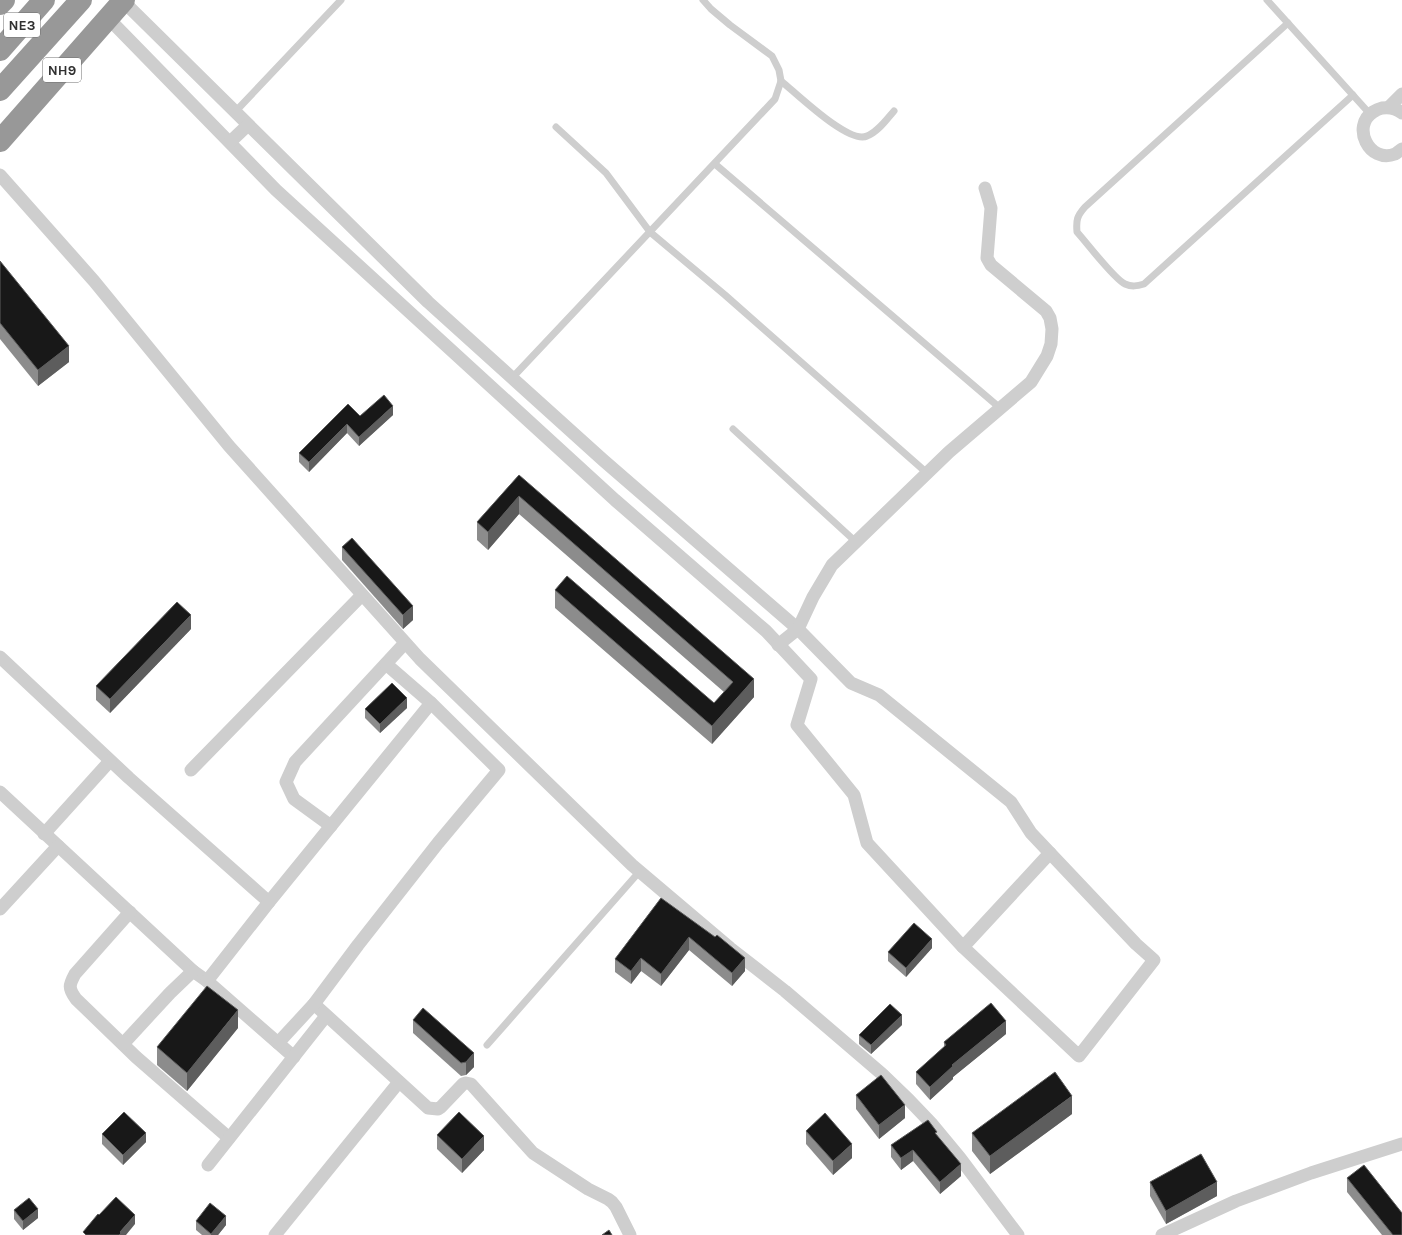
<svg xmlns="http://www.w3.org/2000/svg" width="1402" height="1235" viewBox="0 0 1402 1235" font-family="Karla,sans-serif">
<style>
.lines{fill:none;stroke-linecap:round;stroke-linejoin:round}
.lane{stroke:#cecece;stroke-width:7}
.street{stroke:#cecece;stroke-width:13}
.highway{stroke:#989898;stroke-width:22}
.wall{fill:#8c8c8c}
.shaded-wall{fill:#5d5d5d}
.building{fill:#181818;stroke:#5d5d5d}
.labels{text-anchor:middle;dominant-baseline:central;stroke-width:4;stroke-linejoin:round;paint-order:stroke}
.shield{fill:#fff;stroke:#6f6f6f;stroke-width:1}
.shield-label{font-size:14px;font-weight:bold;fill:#313131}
</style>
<rect width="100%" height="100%" fill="#fff"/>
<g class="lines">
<!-- lane -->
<g class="lane">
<path d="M1267,0L1370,114"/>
<path d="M1288,23L1085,207C1077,216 1076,220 1077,232C1087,243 1114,279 1125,284C1132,287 1137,286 1144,284L1353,95"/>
<path d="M781,81C796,93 849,145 867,136C878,132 887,119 894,111"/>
<path d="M235,112L341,0"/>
<path d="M556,127L606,173L650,232L725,295L927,473"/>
<path d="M715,164L1000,408"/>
<path d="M512,378L775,99L781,81L779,70L772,56L730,25L711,9L703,0"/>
<path d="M733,429L856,542"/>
<path d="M487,1045L640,871"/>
</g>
<!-- street -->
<g class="street">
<path d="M108,18L276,190L615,500L766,631L811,679L797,725L854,795L867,843L963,947L1079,1056L1154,960L1136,944L1031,833L1011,802L879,695L851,683L798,629L603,460L428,302L123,1"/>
<path d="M1389,107L1402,94"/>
<path d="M1402,113C1396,108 1389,107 1382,108C1378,109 1376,110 1373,112C1351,126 1369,164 1395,154C1397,153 1400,150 1402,149"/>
<path d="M230,142L248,125"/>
<path d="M0,175L94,281L229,446L420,659L632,865L730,948L785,991L882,1074L909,1100L931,1123L960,1158L1018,1235"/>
<path d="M778,645L798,629L813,597L832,565L949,452L1031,382L1047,356L1051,344L1052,329L1050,318L1046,311L991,265L987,258L991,208L985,188"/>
<path d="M0,657L129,778L269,902"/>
<path d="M191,770L362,595"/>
<path d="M0,792L193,971L207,981L294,1057"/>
<path d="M331,826L294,799L286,782L295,762L405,643"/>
<path d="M44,834L110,761"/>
<path d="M0,909L58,846"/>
<path d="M130,912L75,974C69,985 68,988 76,999L136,1057L229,1138"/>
<path d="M963,947L1050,853"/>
<path d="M207,981L269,902L431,703"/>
<path d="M314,1004L428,1108L438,1109L441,1107L463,1084L466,1083L471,1084L533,1153L588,1189L608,1199L612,1202L616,1207L630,1235"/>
<path d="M278,1043L314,1004L358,945L438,843L499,770L431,703L386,664"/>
<path d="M123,1044L170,993L193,971"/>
<path d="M208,1165L326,1016"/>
<path d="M275,1235L399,1082"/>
<path d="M1162,1235L1236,1201L1311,1173L1402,1144"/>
</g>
<!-- highway -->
<g class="highway">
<path d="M0,4L4,0"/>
<path d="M0,50L44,0"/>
<path d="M0,90L81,0"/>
<path d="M0,141L124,0"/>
</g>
</g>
<!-- wall -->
<g class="wall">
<path d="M0,261L69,362L38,386L0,339Z"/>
<path d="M393,415L359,446L347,433L309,472L299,462V453L360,416Z"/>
<path d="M519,475L754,697L712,744L555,608V590L714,703L724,692L519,514L488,550L477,540V522Z"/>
<path d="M342,547L413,620L403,629L342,560Z"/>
<path d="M191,629L110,713L96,700V686Z"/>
<path d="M407,708L380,733L365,718V709Z"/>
<path d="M661,898L745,971L732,986L689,950L661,986L641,971L631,984L615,972V959Z"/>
<path d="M932,948L906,977L888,961V952Z"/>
<path d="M413,1020L474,1067L466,1075L461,1076L413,1033Z"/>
<path d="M902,1025L871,1054L859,1044V1035Z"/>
<path d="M238,1028L187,1091L157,1065V1047Z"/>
<path d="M1006,1034L953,1077V1079L930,1100L916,1084V1072L944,1047V1042Z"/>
<path d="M856,1095L905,1118L879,1139L856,1109Z"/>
<path d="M1072,1114L990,1174L972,1151V1133Z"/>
<path d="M806,1131L852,1158L833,1175L806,1144Z"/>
<path d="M102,1134L146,1142L123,1165L102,1144Z"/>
<path d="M437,1135L484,1150L462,1173L437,1149Z"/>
<path d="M937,1135L961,1176L940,1194L913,1161L901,1170L891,1157V1145Z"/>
<path d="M1347,1178L1402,1235H1382L1347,1192Z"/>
<path d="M1150,1182L1217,1196L1166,1224L1150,1196Z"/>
<path d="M14,1210L38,1218L23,1230L14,1219Z"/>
<path d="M196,1221L226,1225L218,1235H202L196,1230Z"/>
</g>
<!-- shaded-wall -->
<g class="shaded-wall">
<path d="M69,346V362L38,386V370Z"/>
<path d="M393,406V415L359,446V437Z"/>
<path d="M347,424V433L309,472V462Z"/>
<path d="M519,496V514L488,550V532Z"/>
<path d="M413,606V620L403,629V615Z"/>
<path d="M191,615V629L110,713V699Z"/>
<path d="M754,679V697L712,744V726Z"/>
<path d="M407,698V708L380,733V724Z"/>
<path d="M689,937V950L661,986V974Z"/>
<path d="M932,939V948L906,977V968Z"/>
<path d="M641,958V971L631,984V971Z"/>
<path d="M745,958V971L732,986V973Z"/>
<path d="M238,1010V1028L187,1091V1073Z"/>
<path d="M902,1015V1025L871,1054V1045Z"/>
<path d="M1006,1021V1034L953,1077V1079L930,1100V1087L952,1065Z"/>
<path d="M474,1053V1067L466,1075V1062Z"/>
<path d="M1072,1096V1114L990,1174V1156Z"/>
<path d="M905,1105V1118L879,1139V1125Z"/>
<path d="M146,1133V1142L123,1165V1155Z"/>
<path d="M484,1136V1150L462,1173V1159Z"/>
<path d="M852,1144V1158L833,1175V1161Z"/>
<path d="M913,1150V1161L901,1170V1158Z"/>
<path d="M961,1164V1176L940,1194V1182Z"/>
<path d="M1217,1182V1196L1166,1224V1211Z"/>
<path d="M38,1209V1218L23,1230V1221Z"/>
<path d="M135,1215V1224L126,1235H119L120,1232Z"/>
<path d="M226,1216V1225L218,1235H211V1234Z"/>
</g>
<!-- building -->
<g class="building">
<path d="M0,261L69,346L38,370L0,323Z"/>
<path d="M384,395L393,406L359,437L347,424L309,462L299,453L348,404L360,416Z"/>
<path d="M519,475L754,679L712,726L555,590L567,576L714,703L733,682L519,496L488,532L477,522Z"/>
<path d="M352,538L413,606L403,615L342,547Z"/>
<path d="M177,602L191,615L110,699L96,686Z"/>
<path d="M392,683L407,698L380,724L365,709Z"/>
<path d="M661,898L715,937L717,935L745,958L732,973L689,937L661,974L641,958L631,971L615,959Z"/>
<path d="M914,923L932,939L906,968L888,952Z"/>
<path d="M207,986L238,1010L187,1073L157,1047Z"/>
<path d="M991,1003L1006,1021L952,1065L953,1066L930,1087L916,1072L946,1045L944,1042Z"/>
<path d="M890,1004L902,1015L871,1045L859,1035Z"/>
<path d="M423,1008L474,1053L466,1062L461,1063L413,1020Z"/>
<path d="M1055,1072L1072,1096L990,1156L972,1133Z"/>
<path d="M881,1075L905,1105L879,1125L856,1095Z"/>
<path d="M124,1112L146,1133L123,1155L102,1134Z"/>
<path d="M459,1112L484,1136L462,1159L437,1135Z"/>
<path d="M825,1113L852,1144L833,1161L806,1131Z"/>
<path d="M928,1120L937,1132L935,1133L961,1164L940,1182L913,1150L901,1158L891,1145Z"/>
<path d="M1201,1154L1217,1182L1166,1211L1150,1182Z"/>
<path d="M1364,1165L1402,1213V1235H1393L1347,1178Z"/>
<path d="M116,1197L135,1215L120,1232L121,1233L119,1235H86L83,1232L98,1214L99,1215Z"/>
<path d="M29,1198L38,1209L23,1221L14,1210Z"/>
<path d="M210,1203L226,1216L211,1234L196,1221Z"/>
<path d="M609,1230L612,1235H602Z"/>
</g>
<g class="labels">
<!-- shield labels -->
<g class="shield">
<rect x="4" y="13" width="36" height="24" rx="3"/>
<rect x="43" y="58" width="38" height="24" rx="3"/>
</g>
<g class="shield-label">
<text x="22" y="25">NE3</text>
<text x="62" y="70">NH9</text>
</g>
</g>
</svg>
